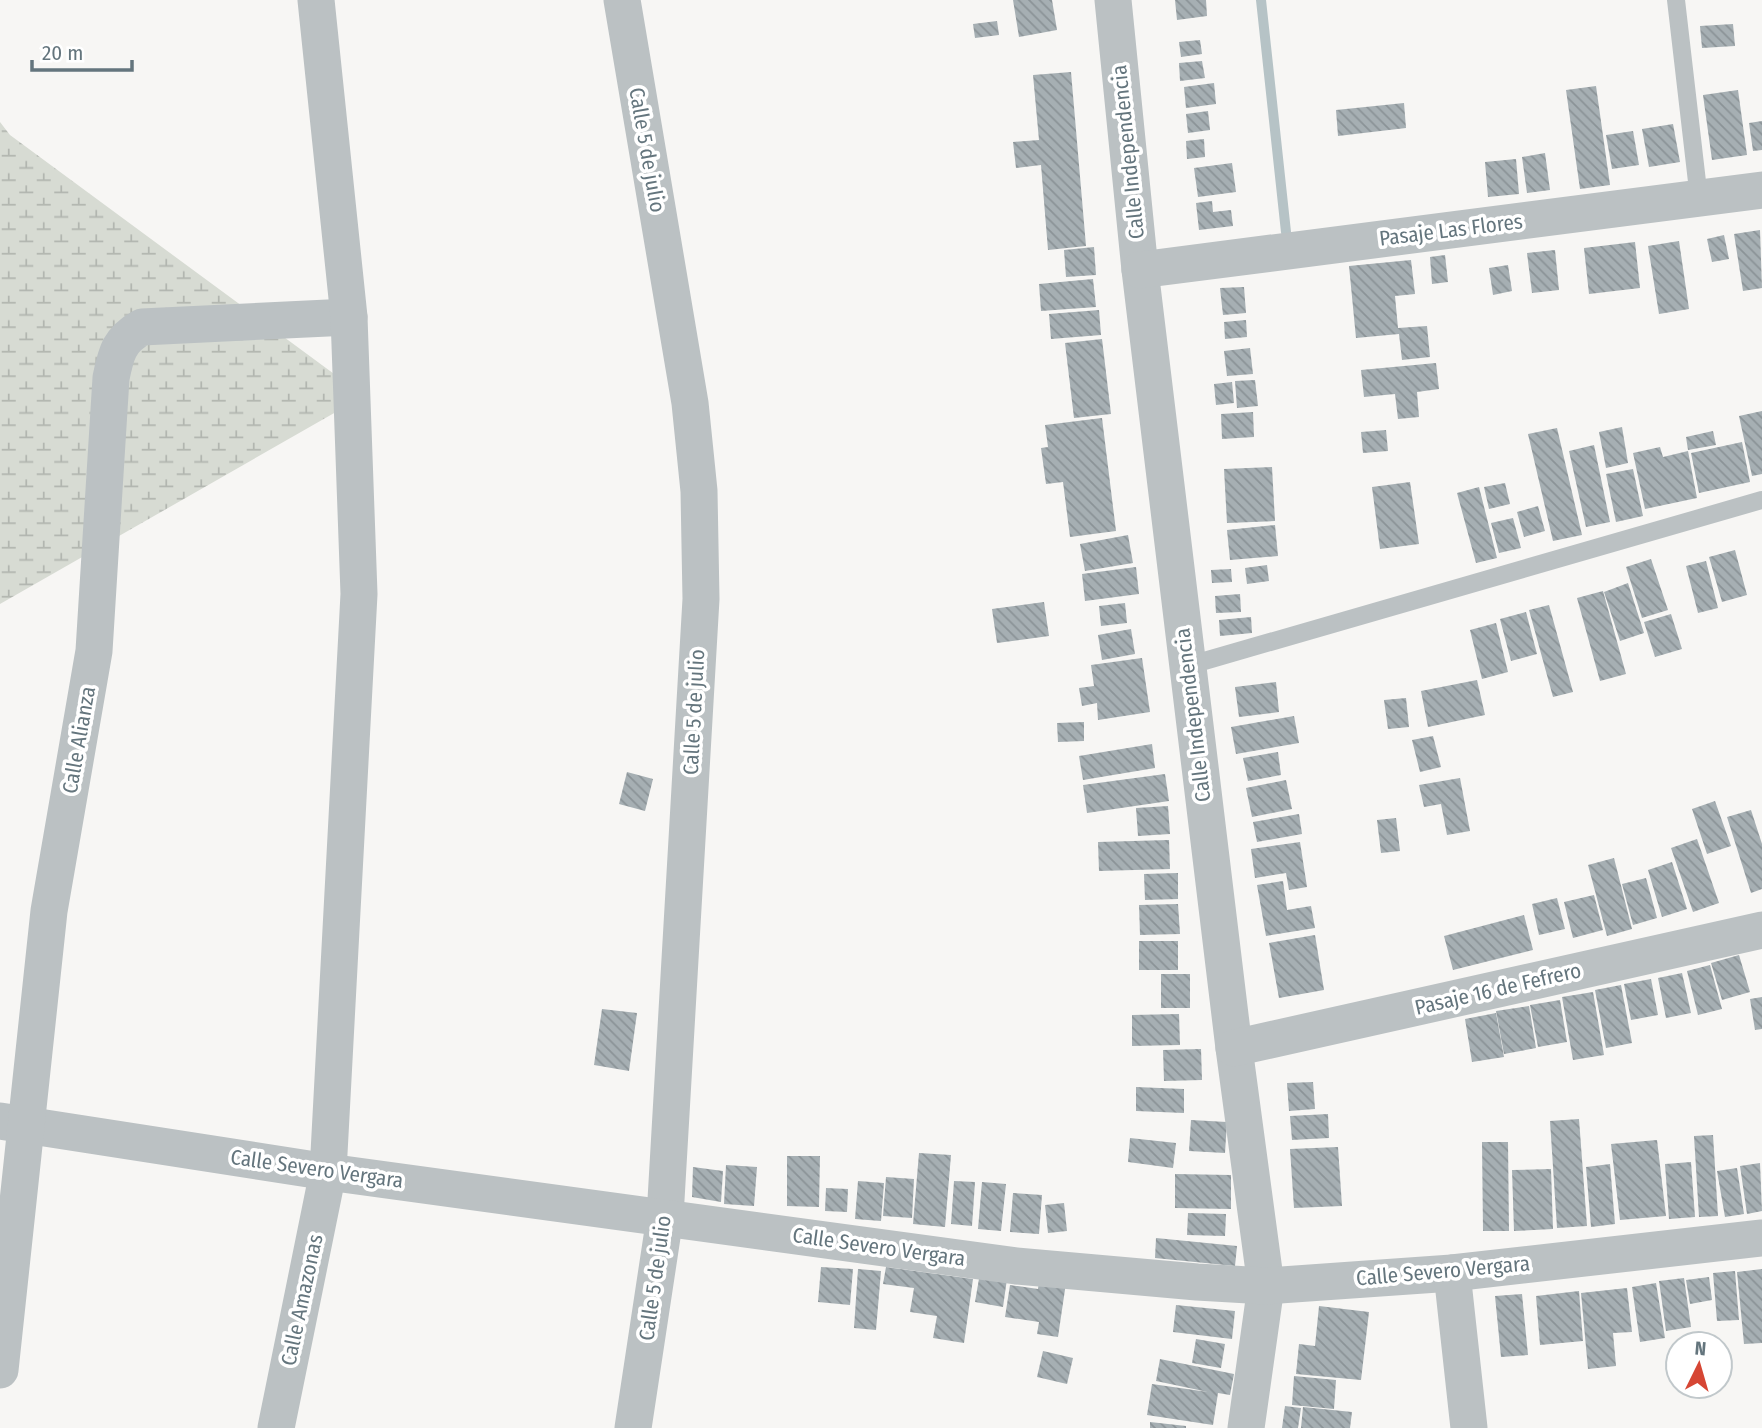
<svg xmlns="http://www.w3.org/2000/svg" width="1762" height="1428" viewBox="0 0 1762 1428" font-family="'Fira Sans Condensed',sans-serif">
<style>
.wetland{fill:url(#wetland-marsh)}
.lines{fill:none;stroke-linecap:round;stroke-linejoin:round}
.stream{stroke:#b6c3c6;stroke-width:10}
.building{fill:url(#building-back-hatch)}
.lane{stroke:#bbc1c3;stroke-width:18}
.street{stroke:#bbc1c3;stroke-width:37}
.labels{text-anchor:middle;dominant-baseline:central;stroke-width:7;stroke-linejoin:round;paint-order:stroke}
.street-label{font-size:21px;fill:#64757d;stroke:#fff}
</style>
<defs>
<pattern id="wetland-marsh" width="20" height="14" patternUnits="userSpaceOnUse" patternTransform="scale(1.75)"><rect width="20" height="14" fill="#d7dbd3"/><path d="M1 5h8M5 5V1M11 12h8M15 12V8" fill="none" stroke="#b2b6b0"/></pattern>
<pattern id="building-back-hatch" width="6" height="6" patternUnits="userSpaceOnUse" patternTransform="scale(1.75)"><rect width="6" height="6" fill="#a6afb3"/><path d="M-1 5l2 2M0 0l6 6M5-1l2 2" fill="none" stroke="#8b9397"/></pattern>
</defs>
<rect width="100%" height="100%" fill="#f7f6f4"/>
<!-- wetland -->
<path class="wetland" d="M0,122L10,135L364,396L0,604Z"/>
<g class="lines">
<!-- stream -->
<path class="stream" d="M1261,0L1286,232"/>
</g>
<!-- building -->
<g class="building">
<path d="M1013,0H1052L1057,30L1019,37Z"/>
<path d="M1175,0H1206L1207,16L1177,20Z"/>
<path d="M997,21L999,35L975,38L973,24Z"/>
<path d="M1733,24L1735,46L1702,48L1700,26Z"/>
<path d="M1200,40L1202,54L1181,57L1179,42Z"/>
<path d="M1202,61L1205,78L1180,81L1179,63Z"/>
<path d="M1071,72L1086,246L1048,250L1041,165L1016,168L1013,142L1039,140L1033,75Z"/>
<path d="M1214,83L1216,104L1186,108L1184,87Z"/>
<path d="M1596,86L1610,185L1580,189L1566,90Z"/>
<path d="M1738,90L1747,155L1712,160L1703,95Z"/>
<path d="M1404,103L1406,128L1338,136L1336,110Z"/>
<path d="M1208,111L1210,130L1188,133L1186,114Z"/>
<path d="M1762,121V150L1753,151L1749,123Z"/>
<path d="M1673,124L1680,162L1649,167L1642,129Z"/>
<path d="M1633,131L1639,165L1612,169L1606,135Z"/>
<path d="M1204,139L1205,157L1187,159L1186,141Z"/>
<path d="M1545,153L1550,190L1527,193L1522,157Z"/>
<path d="M1516,159L1519,194L1488,197L1485,162Z"/>
<path d="M1232,163L1236,192L1198,197L1194,168Z"/>
<path d="M1212,201L1213,212L1231,210L1233,226L1199,230L1196,203Z"/>
<path d="M1760,230L1762,288L1743,291L1734,234Z"/>
<path d="M1724,235L1729,259L1712,262L1707,239Z"/>
<path d="M1679,241L1689,309L1659,314L1648,246Z"/>
<path d="M1635,242L1640,288L1589,294L1584,248Z"/>
<path d="M1094,247L1096,275L1066,277L1064,250Z"/>
<path d="M1555,250L1559,290L1532,293L1527,253Z"/>
<path d="M1445,255L1448,282L1432,284L1430,257Z"/>
<path d="M1411,260L1415,294L1395,296L1398,328L1427,326L1430,357L1402,360L1399,334L1356,338L1349,266Z"/>
<path d="M1508,265L1512,291L1493,295L1489,268Z"/>
<path d="M1093,279L1096,307L1041,311L1039,284Z"/>
<path d="M1244,287L1246,313L1223,315L1220,288Z"/>
<path d="M1099,310L1101,335L1051,339L1049,314Z"/>
<path d="M1246,320L1247,337L1225,339L1224,322Z"/>
<path d="M1102,339L1111,414L1074,418L1065,343Z"/>
<path d="M1250,348L1253,374L1227,376L1224,351Z"/>
<path d="M1436,363L1439,389L1417,392L1419,417L1398,419L1395,394L1364,397L1361,370Z"/>
<path d="M1255,380L1258,406L1237,408L1235,381Z"/>
<path d="M1232,382L1234,403L1216,405L1214,384Z"/>
<path d="M1762,411V474L1752,476L1739,416Z"/>
<path d="M1253,412L1254,437L1222,439L1221,414Z"/>
<path d="M1102,418L1116,531L1070,537L1063,482L1046,484L1041,448L1048,447L1045,425Z"/>
<path d="M1622,427L1628,463L1606,468L1599,432Z"/>
<path d="M1557,428L1582,535L1553,541L1528,434Z"/>
<path d="M1386,430L1388,451L1363,453L1361,432Z"/>
<path d="M1713,431L1716,445L1688,450L1686,437Z"/>
<path d="M1742,442L1750,482L1699,493L1691,453Z"/>
<path d="M1594,445L1610,522L1586,527L1569,451Z"/>
<path d="M1660,447L1663,457L1688,451L1697,498L1645,509L1633,453Z"/>
<path d="M1272,467L1275,521L1227,523L1224,469Z"/>
<path d="M1633,469L1643,516L1616,522L1606,474Z"/>
<path d="M1410,482L1419,544L1380,549L1372,487Z"/>
<path d="M1505,483L1510,504L1489,509L1484,487Z"/>
<path d="M1479,487L1497,558L1476,563L1457,493Z"/>
<path d="M1538,506L1545,531L1524,537L1517,512Z"/>
<path d="M1513,518L1521,548L1499,553L1491,523Z"/>
<path d="M1275,525L1278,556L1230,560L1227,530Z"/>
<path d="M1128,535L1133,563L1085,571L1080,544Z"/>
<path d="M1735,550L1747,595L1722,602L1709,557Z"/>
<path d="M1651,559L1668,610L1642,618L1626,567Z"/>
<path d="M1706,561L1718,608L1698,613L1686,566Z"/>
<path d="M1267,565L1269,581L1247,584L1245,568Z"/>
<path d="M1136,567L1139,594L1085,601L1082,574Z"/>
<path d="M1231,569L1232,582L1212,583L1211,570Z"/>
<path d="M1628,583L1644,633L1620,641L1604,592Z"/>
<path d="M1603,591L1626,674L1600,681L1577,598Z"/>
<path d="M1240,594L1241,612L1216,613L1215,596Z"/>
<path d="M1044,602L1049,636L997,643L992,609Z"/>
<path d="M1125,603L1127,623L1101,626L1099,606Z"/>
<path d="M1549,605L1573,692L1553,697L1529,610Z"/>
<path d="M1526,612L1537,654L1511,661L1500,619Z"/>
<path d="M1671,614L1682,649L1655,657L1644,622Z"/>
<path d="M1251,617L1252,633L1220,636L1219,620Z"/>
<path d="M1496,623L1508,672L1482,679L1470,630Z"/>
<path d="M1131,629L1135,654L1102,660L1098,635Z"/>
<path d="M1142,658L1150,712L1098,720L1097,703L1082,706L1079,688L1094,686L1091,665Z"/>
<path d="M1477,680L1485,715L1428,727L1421,691Z"/>
<path d="M1276,682L1279,712L1239,717L1235,687Z"/>
<path d="M1406,698L1409,727L1388,729L1384,700Z"/>
<path d="M1294,716L1299,743L1236,754L1231,727Z"/>
<path d="M1084,722V741L1058,742L1057,723Z"/>
<path d="M1433,736L1441,767L1420,772L1412,740Z"/>
<path d="M1152,744L1155,768L1083,780L1079,756Z"/>
<path d="M1278,752L1281,775L1248,781L1243,758Z"/>
<path d="M627,772L653,779L645,811L619,804Z"/>
<path d="M1165,774L1169,801L1087,813L1083,785Z"/>
<path d="M1460,778L1470,831L1447,835L1441,804L1424,807L1419,785Z"/>
<path d="M1286,780L1292,809L1252,817L1246,788Z"/>
<path d="M1715,801L1731,846L1707,854L1692,809Z"/>
<path d="M1168,806L1170,834L1138,836L1136,808Z"/>
<path d="M1751,810L1762,844V889L1751,893L1727,817Z"/>
<path d="M1299,814L1302,834L1257,842L1253,822Z"/>
<path d="M1396,818L1400,851L1381,853L1377,820Z"/>
<path d="M1697,839L1719,903L1693,912L1671,848Z"/>
<path d="M1169,840L1170,869L1099,871L1098,842Z"/>
<path d="M1300,842L1307,887L1289,890L1286,873L1255,878L1251,849Z"/>
<path d="M1614,858L1632,929L1607,936L1588,865Z"/>
<path d="M1672,862L1687,909L1662,917L1648,870Z"/>
<path d="M1178,873V899L1145,900L1144,874Z"/>
<path d="M1646,878L1657,918L1633,925L1622,884Z"/>
<path d="M1283,881L1287,910L1311,906L1315,928L1266,936L1257,885Z"/>
<path d="M1594,895L1603,930L1573,938L1564,902Z"/>
<path d="M1557,898L1565,929L1539,935L1532,904Z"/>
<path d="M1178,904L1180,934L1140,935L1139,905Z"/>
<path d="M1524,915L1533,950L1453,970L1444,936Z"/>
<path d="M1315,935L1324,990L1279,998L1269,943Z"/>
<rect x="1139" y="941" width="39" height="29"/>
<path d="M1739,955L1750,992L1722,1000L1711,963Z"/>
<path d="M1710,965L1722,1009L1698,1015L1687,971Z"/>
<path d="M1682,973L1691,1013L1666,1018L1658,978Z"/>
<rect x="1161" y="974" width="29" height="34"/>
<path d="M1651,979L1658,1015L1631,1020L1624,984Z"/>
<path d="M1621,985L1632,1043L1606,1048L1595,990Z"/>
<path d="M1593,992L1604,1055L1573,1060L1562,997Z"/>
<path d="M1762,997V1029L1755,1030L1750,999Z"/>
<path d="M1560,1000L1567,1042L1538,1047L1530,1005Z"/>
<path d="M1529,1006L1536,1048L1504,1054L1496,1011Z"/>
<path d="M602,1009L637,1013L629,1071L594,1065Z"/>
<path d="M1496,1013L1504,1057L1472,1062L1465,1019Z"/>
<path d="M1179,1014L1180,1045L1132,1046V1015Z"/>
<path d="M1201,1049L1202,1080L1164,1081L1163,1050Z"/>
<path d="M1313,1082L1315,1109L1289,1111L1287,1083Z"/>
<path d="M1136,1087L1184,1089V1113L1136,1111Z"/>
<path d="M1328,1114L1329,1138L1292,1140L1290,1116Z"/>
<path d="M1579,1119L1587,1226L1557,1228L1550,1121Z"/>
<path d="M1191,1120L1227,1122L1225,1153L1189,1151Z"/>
<path d="M1713,1135L1718,1216L1699,1217L1694,1136Z"/>
<path d="M1130,1138L1176,1143L1173,1168L1128,1162Z"/>
<path d="M1657,1140L1666,1216L1620,1220L1611,1144Z"/>
<path d="M1482,1142H1508L1509,1231H1483Z"/>
<path d="M1338,1147L1342,1206L1294,1208L1290,1149Z"/>
<path d="M919,1153L951,1155L945,1227L913,1224Z"/>
<path d="M787,1156H820L819,1207L787,1206Z"/>
<path d="M1691,1162L1695,1217L1669,1219L1665,1164Z"/>
<path d="M1760,1163L1762,1211L1747,1214L1740,1166Z"/>
<path d="M1610,1164L1615,1224L1591,1227L1586,1167Z"/>
<path d="M726,1165L757,1167L754,1206L724,1204Z"/>
<path d="M693,1167L723,1171L721,1202L692,1197Z"/>
<path d="M1737,1168L1744,1214L1725,1217L1717,1171Z"/>
<path d="M1551,1169L1553,1229L1514,1231L1512,1170Z"/>
<path d="M1175,1174L1231,1175V1209L1175,1208Z"/>
<path d="M886,1177L914,1179L912,1218L883,1216Z"/>
<path d="M858,1181L884,1183L881,1221L855,1219Z"/>
<path d="M954,1181L975,1182L972,1226L951,1224Z"/>
<path d="M982,1182L1006,1184L1001,1231L978,1229Z"/>
<path d="M826,1188L848,1189L847,1212L825,1211Z"/>
<path d="M1013,1193L1042,1195L1039,1234L1010,1232Z"/>
<path d="M1064,1203L1067,1231L1048,1233L1045,1205Z"/>
<path d="M1188,1213L1226,1214L1225,1236L1187,1235Z"/>
<path d="M1156,1238L1237,1246L1235,1266L1155,1258Z"/>
<path d="M821,1267L853,1269L850,1305L818,1302Z"/>
<path d="M886,1267L973,1279L964,1343L933,1338L937,1316L910,1312L914,1288L883,1284Z"/>
<path d="M981,1267L1008,1272L1003,1307L975,1302Z"/>
<path d="M858,1269L881,1271L876,1330L854,1328Z"/>
<path d="M1762,1269V1343L1744,1344L1737,1272Z"/>
<path d="M1735,1271L1739,1320L1717,1321L1713,1273Z"/>
<path d="M1040,1272L1067,1276L1058,1337L1037,1334L1039,1322L1005,1317L1010,1285L1038,1289Z"/>
<path d="M1709,1277L1712,1300L1690,1304L1686,1280Z"/>
<path d="M1684,1278L1691,1327L1666,1331L1659,1281Z"/>
<path d="M1656,1283L1665,1338L1640,1342L1632,1287Z"/>
<path d="M1627,1288L1632,1332L1613,1333L1616,1366L1588,1369L1581,1293Z"/>
<path d="M1579,1291L1583,1341L1540,1345L1536,1296Z"/>
<path d="M1522,1294L1528,1355L1501,1357L1495,1296Z"/>
<path d="M1176,1305L1235,1311L1232,1339L1173,1332Z"/>
<path d="M1319,1306L1369,1312L1361,1380L1296,1374L1299,1344L1315,1346Z"/>
<path d="M1196,1339L1225,1344L1221,1368L1192,1363Z"/>
<path d="M1043,1351L1073,1358L1067,1384L1037,1377Z"/>
<path d="M1160,1359L1234,1374L1230,1395L1218,1393L1213,1425L1147,1415L1152,1384L1208,1392L1156,1381Z"/>
<path d="M1294,1376L1336,1380L1334,1409L1292,1405Z"/>
<path d="M1285,1406L1301,1408L1298,1428H1282Z"/>
<path d="M1303,1407L1352,1412L1350,1428H1301Z"/>
<path d="M1150,1422L1186,1426V1428H1150Z"/>
</g>
<g class="lines">
<!-- lane -->
<g class="lane">
<path d="M1676,0L1699,199"/>
<path d="M1187,666L1762,500"/>
</g>
<!-- street -->
<g class="street">
<path d="M622,0L690,403L699,491L701,599L665,1217L633,1428"/>
<path d="M1113,0L1140,270L1234,1048L1266,1286L1246,1428"/>
<path d="M1140,270L1762,190"/>
<path d="M1234,1048L1762,930"/>
<path d="M0,1121L328,1172L1016,1266L1197,1282L1266,1286L1452,1273L1762,1238"/>
<path d="M1452,1273L1469,1428"/>
<path d="M0,1370L49,911L94,651L111,378C116,353 119,340 142,327L349,317"/>
<path d="M276,1428L328,1172L359,594L349,317L316,0"/>
</g>
</g>
<g class="labels">
<!-- street labels -->
<g class="street-label">
<text transform="translate(647 150) rotate(80)">Calle 5 de julio</text>
<text transform="translate(1128 152) rotate(-96)">Calle Independencia</text>
<text transform="translate(1451 230) rotate(-7)">Pasaje Las Flores</text>
<text transform="translate(694 712) rotate(-87)">Calle 5 de julio</text>
<text transform="translate(1193 715) rotate(-97)">Calle Independencia</text>
<text transform="translate(79 740) rotate(-80)">Calle Alianza</text>
<text transform="translate(1498 989) rotate(-13)">Pasaje 16 de Fefrero</text>
<text transform="translate(317 1169) rotate(8)">Calle Severo Vergara</text>
<text transform="translate(879 1247) rotate(8)">Calle Severo Vergara</text>
<text transform="translate(1443 1271) rotate(-5)">Calle Severo Vergara</text>
<text transform="translate(655 1278) rotate(-82)">Calle 5 de julio</text>
<text transform="translate(302 1300) rotate(-78)">Calle Amazonas</text>
</g>
</g>
<!-- north arrow -->
<g transform="translate(1699 1365) rotate(5)"><circle r="33" fill="#ffffff" stroke="#c1c8cb" stroke-width="2"/>
<path d="M0-5L12 26L0 18L-12 26Z" fill="#d64634"/>
<text y="-10" font-size="19" font-weight="bold" text-anchor="middle" fill="#64757d">N</text>
</g>
<!-- scale -->
<path d="M32 60v10h100v-10" fill="none" stroke="#64757d" stroke-width="3.5"/>
<text x="42" y="60" font-size="21" fill="#64757d" stroke="#ffffff" stroke-width="5" paint-order="stroke">20 m</text>
</svg>
